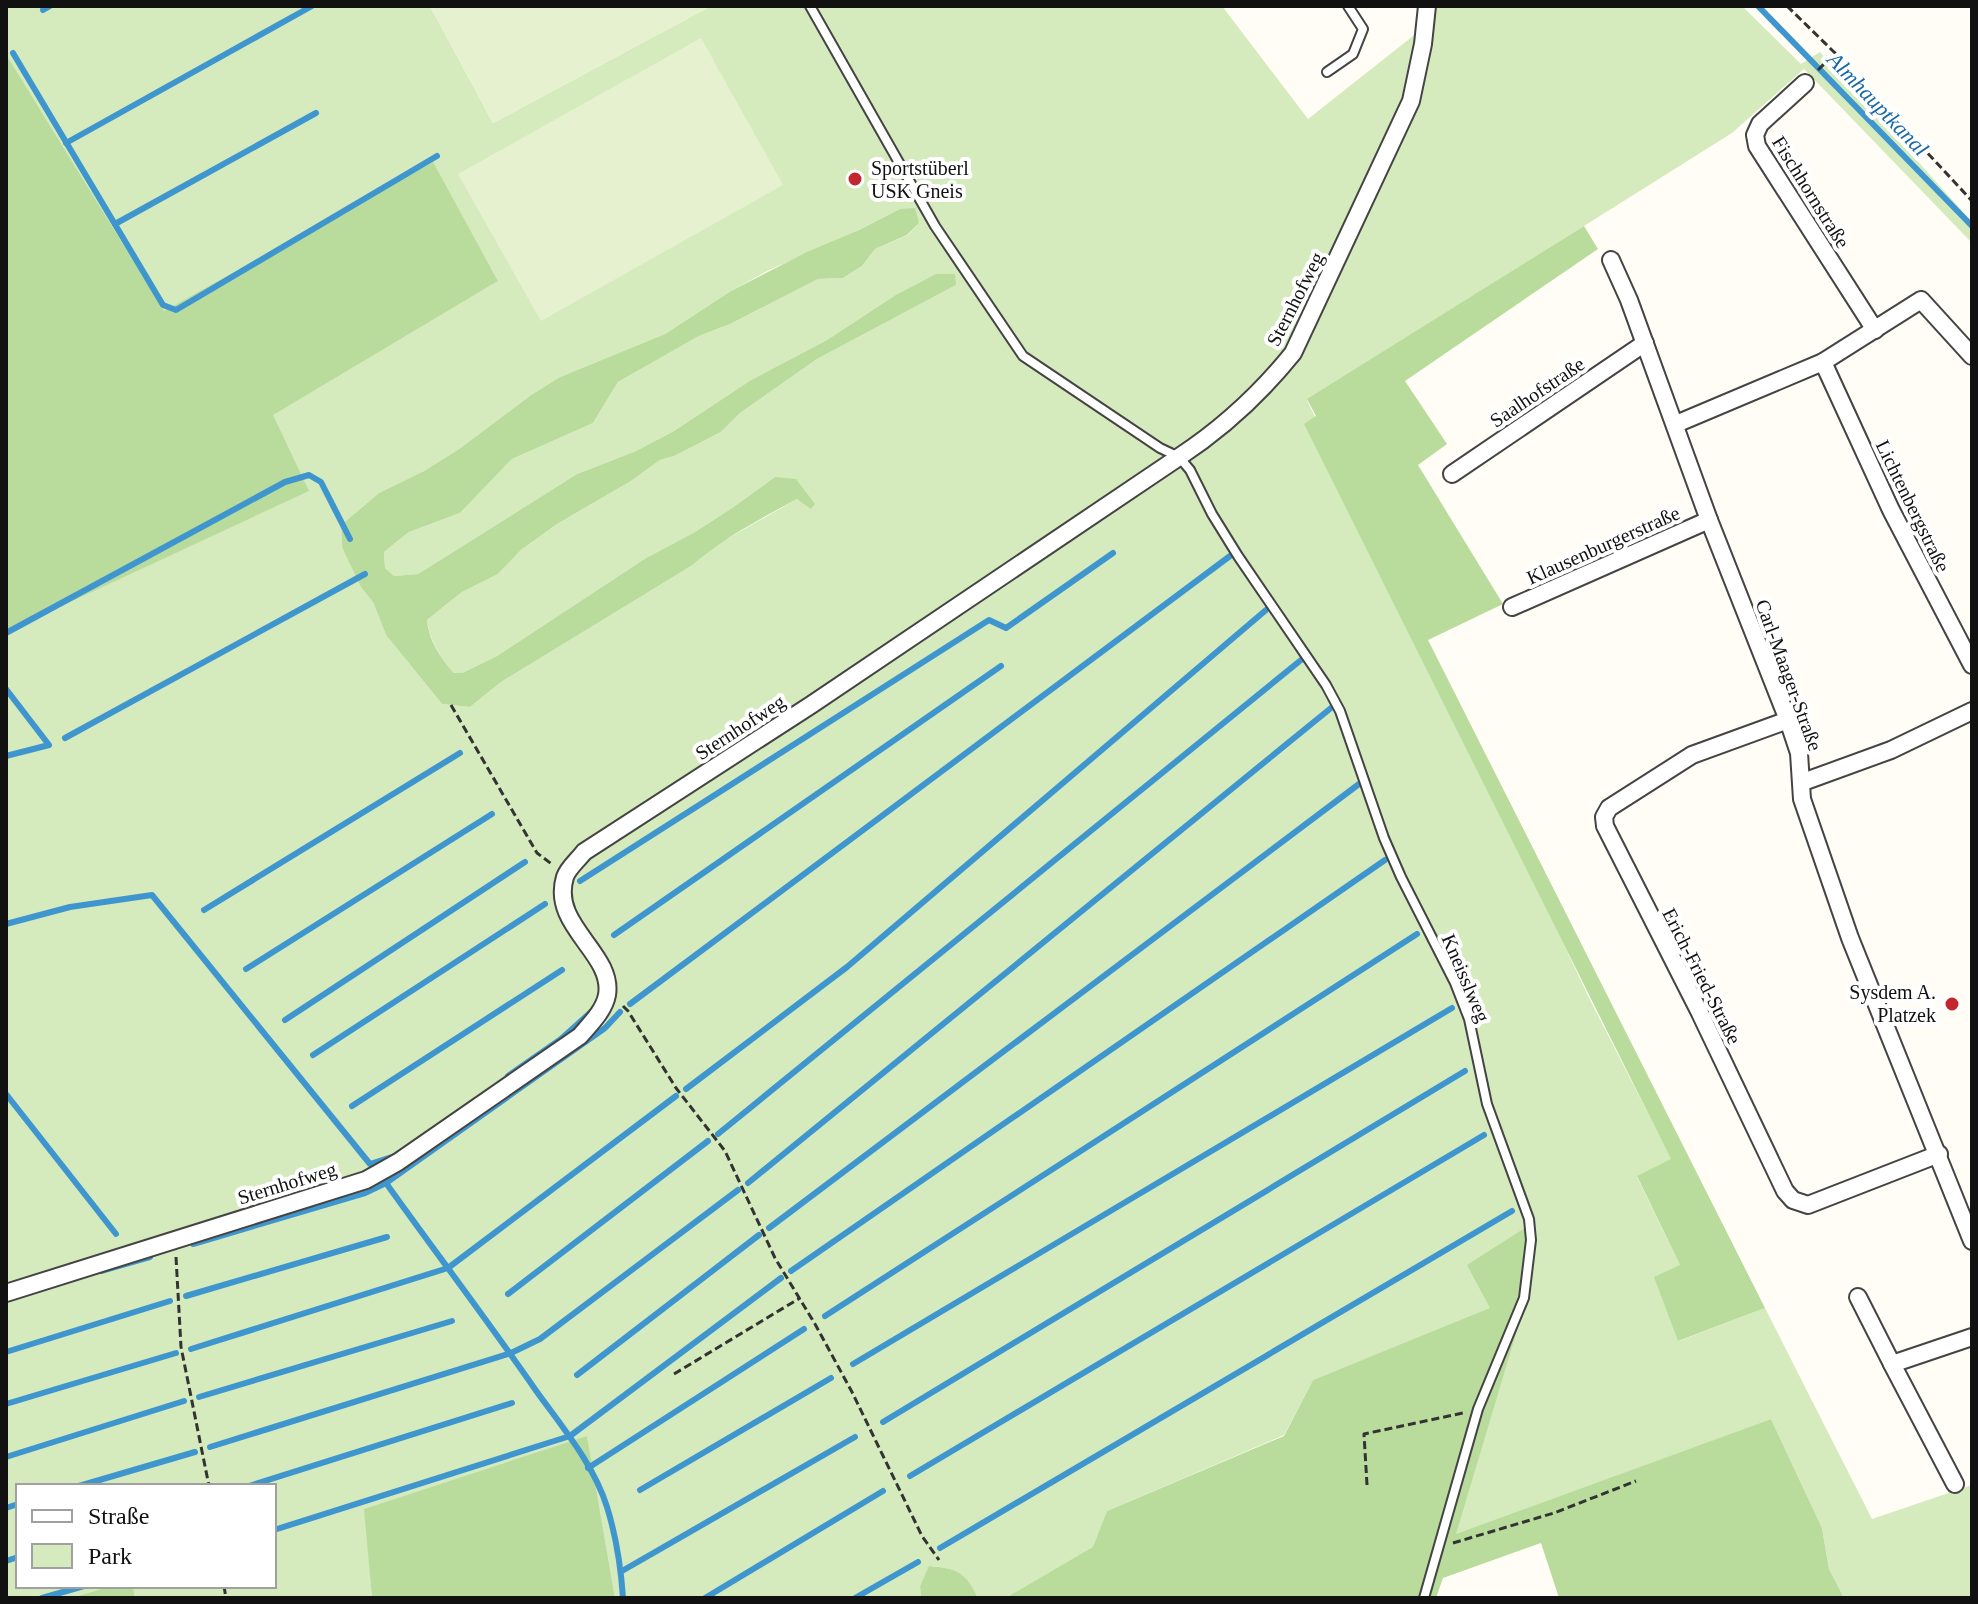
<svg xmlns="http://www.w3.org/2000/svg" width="1978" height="1604" viewBox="0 0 1978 1604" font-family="Georgia,serif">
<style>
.green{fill:#d5ebbd;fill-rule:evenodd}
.forest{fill:#b9dc9c}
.pitch{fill:#e6f2cf}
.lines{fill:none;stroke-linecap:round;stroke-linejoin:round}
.stream{stroke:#3f96cf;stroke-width:6}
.service-casing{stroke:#444;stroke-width:12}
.minor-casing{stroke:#444;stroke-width:20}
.path{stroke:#333;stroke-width:3;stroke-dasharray:8 4;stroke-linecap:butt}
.service{stroke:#fff;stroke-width:8}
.minor{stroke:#fff;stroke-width:16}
.poi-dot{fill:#c4262e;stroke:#fff;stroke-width:3}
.labels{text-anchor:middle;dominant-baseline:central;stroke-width:8;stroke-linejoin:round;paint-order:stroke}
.poi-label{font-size:20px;fill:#111;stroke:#fff;text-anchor:start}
.street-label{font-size:20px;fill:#111;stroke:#fff}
.water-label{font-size:22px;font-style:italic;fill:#1768a6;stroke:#fff}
</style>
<rect width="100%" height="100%" fill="#fffdf5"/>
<!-- green -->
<path class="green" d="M6,6H430L493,123L711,6H1222L1308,119L1432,21L1434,6H1742L1801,64L1820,52L1972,222V243L1804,69L1732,133L1307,400L1590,1000L1672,1160L1637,1177L1680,1265L1679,1341L1765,1308L1872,1519L1972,1485V1598H1844L1829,1569L1822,1528L1771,1419L1455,1535L1528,1294L1313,1380L1284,1435L1107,1511L1094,1547L1005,1598H978C965,1573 957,1568 930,1566L920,1586L921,1598H615L587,1437L365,1509L372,1598H135L133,1586H274V1486H18V1586H111L71,1598H6V632L308,491L272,415L498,281L432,162L164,312L6,54ZM900,209L919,223L908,235L875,249L862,266L843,278L818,279L730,324L699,336L618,382L593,423L512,459L460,513L409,532L384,552L385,568L394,576L418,574L577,474L636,451L674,431L751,380L827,340L894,296L956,285L817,359L740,413L721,432L674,456L660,460L631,481L557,524L521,550L498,574L462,592L427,620C430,641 440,657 454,673H462L497,656L646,558L695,532L732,508L775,477L797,499L713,547L691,566L501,682L470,707L442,704L386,635L373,602L342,547L341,525L379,493L424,471L459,449L531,395L560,377L665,334L731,291L767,271L859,230Z"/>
<!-- forest -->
<g class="forest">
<path d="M6,54L164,311L433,162L498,281L273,415L309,491L6,632Z"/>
<path d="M915,208L919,223L907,235L875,249L862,266L843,278L818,279L730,324L699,336L618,382L593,423L512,459L460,513L409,532L384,552L385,568L394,576L418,574L577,474L636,451L674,431L751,380L827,340L894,296L936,274H955L956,285L817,359L740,413L721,432L674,456L660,460L631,481L557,524L521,550L498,574L462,592L427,620C429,641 440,657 454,673H462L497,656L646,558L695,532L732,508L775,477L796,479L815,504L811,509L797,499C760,519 723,538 691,566L501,682L470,707L442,704L386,635L373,602L361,587L342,547L341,525L379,493L424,471L459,449L531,395L560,377L665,334L731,291L807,252L859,230L900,209Z"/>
<path d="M1584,226L1598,249L1405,381L1447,444L1418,465L1503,604L1428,640L1765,1308L1678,1341L1654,1277L1680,1265L1637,1176L1671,1159L1304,424L1316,416L1307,399Z"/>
<path d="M1531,1224L1528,1294L1456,1534L1771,1419L1822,1528L1829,1569L1844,1598H1559L1541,1543L1443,1578L1436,1598H1005L1093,1547L1107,1511L1284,1436L1313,1380L1490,1308L1467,1265Z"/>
<path d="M587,1436L615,1598H372L364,1509Z"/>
<path d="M929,1566C957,1568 965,1572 978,1598H921L920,1586Z"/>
<path d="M111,1586H133L135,1598H71Z"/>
</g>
<!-- pitch -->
<g class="pitch">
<path d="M430,6H711L493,123Z"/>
<path d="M701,38L783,185L541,321L458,174Z"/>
</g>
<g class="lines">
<!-- stream -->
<g class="stream">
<path d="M1758,6L1972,226"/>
<path d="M43,10L50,6"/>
<path d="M13,53L163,305L176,310L437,156"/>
<path d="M66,143L312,6"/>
<path d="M115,224L316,113"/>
<path d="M6,633L285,482L309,475L321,482L350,539"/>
<path d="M6,689L49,745L6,756"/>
<path d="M65,738L365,574"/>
<path d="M580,881L989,620L1006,628L1113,553"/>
<path d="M204,910L460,753"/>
<path d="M6,924L70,907L152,895L370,1164L398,1155"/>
<path d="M614,935L1001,666"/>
<path d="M246,969L492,814"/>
<path d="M630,1004L1230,556"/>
<path d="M285,1020L525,862"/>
<path d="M313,1055L545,904"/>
<path d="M508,1076L561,1039L591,1012"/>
<path d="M686,1089L847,967L1266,610"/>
<path d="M6,1094L116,1234"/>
<path d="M352,1106L562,970"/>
<path d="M718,1134L1301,660"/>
<path d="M386,1183C436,1253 488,1321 537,1392C563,1428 594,1465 607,1507C616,1536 621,1568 623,1598"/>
<path d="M748,1183L1331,708"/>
<path d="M769,1228L1359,784"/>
<path d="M193,1244L365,1193L386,1183L605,1028L620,1012"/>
<path d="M101,1271L150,1257"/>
<path d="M791,1271L1385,860"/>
<path d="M508,1294L708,1141"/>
<path d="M186,1296L387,1237"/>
<path d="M825,1316L1417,934"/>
<path d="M191,1349L448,1268L676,1096"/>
<path d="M6,1352L170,1301"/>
<path d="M853,1364L1452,1008"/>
<path d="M577,1375L759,1235"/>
<path d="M199,1397L452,1321"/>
<path d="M6,1404L176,1353"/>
<path d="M883,1422L1465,1071"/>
<path d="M210,1447L511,1353L540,1339L738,1190"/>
<path d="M6,1457L184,1401"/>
<path d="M588,1468L804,1329"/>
<path d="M910,1476L1484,1135"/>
<path d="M79,1486L195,1452"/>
<path d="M249,1486L512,1403"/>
<path d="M640,1490L831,1378"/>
<path d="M6,1508L18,1504"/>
<path d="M274,1530L570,1436L781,1278"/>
<path d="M940,1548L1512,1211"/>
<path d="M6,1561L18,1557"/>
<path d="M622,1571L855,1437"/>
<path d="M42,1598L84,1586"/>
<path d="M705,1598L883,1491"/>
<path d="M855,1598L918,1562"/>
</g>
<defs>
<g id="service">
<path d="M810,6L935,226L1023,356L1160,448L1179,457L1190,470L1212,514L1238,556L1326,685L1340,711L1384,838L1401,877L1455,983L1469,1019L1487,1104L1529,1219L1531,1240L1524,1298L1478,1409L1424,1598"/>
<path d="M1327,72L1353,54L1363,29L1348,6"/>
</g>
<g id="minor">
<path d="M1805,83L1760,124L1755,135L1757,146L1875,330"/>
<path d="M1611,260L1629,300L1709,520L1788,720L1799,753L1802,799L1850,938L1972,1241"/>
<path d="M1823,362L1891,510L1972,665"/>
<path d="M1676,424L1823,362L1921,300L1972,356"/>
<path d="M1452,474L1645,343"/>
<path d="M1512,607L1709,520"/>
<path d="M1788,720L1692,755L1609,808L1604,817L1605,826L1700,1013L1785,1191L1793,1200L1808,1205L1939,1154"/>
<path d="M1803,782L1891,750L1972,711"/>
<path d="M6,1293L366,1180L398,1162L580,1036C590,1024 604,1011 607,995C614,953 550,926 565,877C568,868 578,860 584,852L811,705L1179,457C1223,428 1260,394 1293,353L1411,101L1423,44L1427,6"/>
<path d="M1858,1297L1892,1364"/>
<path d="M1955,1484L1892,1364L1972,1337"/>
</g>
</defs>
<!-- service casing -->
<use href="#service" class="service-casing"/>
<!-- minor casing -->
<use href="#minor" class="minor-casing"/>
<!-- path -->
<g class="path">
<path d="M1787,6L1835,53L1972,201"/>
<path d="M1818,70L1835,53"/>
<path d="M451,705L537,853L553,865"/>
<path d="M623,1006L628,1011L676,1088L725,1151L775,1258L815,1324L852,1392L922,1536L939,1560"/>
<path d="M176,1257L181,1347L209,1486"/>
<path d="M674,1374L800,1298"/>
<path d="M1367,1485L1364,1434L1463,1413"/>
<path d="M1453,1543L1554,1513L1636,1481"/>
<path d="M224,1586L226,1598"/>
</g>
<!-- service -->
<use href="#service" class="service"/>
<!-- minor -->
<use href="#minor" class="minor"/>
</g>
<!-- markers -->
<g class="poi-dot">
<circle cx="855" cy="179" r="8"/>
<circle cx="1952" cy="1004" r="8"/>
</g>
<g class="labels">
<!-- poi labels -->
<g class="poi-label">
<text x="871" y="168">Sportstüberl<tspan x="871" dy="23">USK Gneis</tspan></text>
<text x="1936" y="992" text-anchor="end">Sysdem A.<tspan x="1936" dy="23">Platzek</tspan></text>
</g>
<!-- street labels -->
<g class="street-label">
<text transform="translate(1811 192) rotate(58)">Fischhornstraße</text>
<text transform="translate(1295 299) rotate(-63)">Sternhofweg</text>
<text transform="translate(1537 392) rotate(-34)">Saalhofstraße</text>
<text transform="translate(1913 506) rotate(64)">Lichtenbergstraße</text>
<text transform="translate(1603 545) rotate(-24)">Klausenburgerstraße</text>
<text transform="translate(1789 675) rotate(70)">Carl-Maager-Straße</text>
<text transform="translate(740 727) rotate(-33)">Sternhofweg</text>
<text transform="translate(1702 976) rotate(63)">Erich-Fried-Straße</text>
<text transform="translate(1466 978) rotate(67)">Kneisslweg</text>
<text transform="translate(287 1183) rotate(-17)">Sternhofweg</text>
</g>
<!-- water labels -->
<g class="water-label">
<text transform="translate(1878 104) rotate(46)">Almhauptkanal</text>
</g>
</g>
<!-- border -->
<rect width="1978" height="1604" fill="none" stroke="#111111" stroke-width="16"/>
<!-- legend -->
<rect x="16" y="1484" width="260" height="104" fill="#ffffff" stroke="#a0a0a0" stroke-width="2"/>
<rect x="32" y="1510" width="40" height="12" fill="#ffffff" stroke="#a0a0a0" stroke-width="2"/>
<text x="88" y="1524" font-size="24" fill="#111111">Straße</text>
<rect x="32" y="1544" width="40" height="24" fill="#d5ebbd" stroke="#a0a0a0" stroke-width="2"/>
<text x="88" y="1564" font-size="24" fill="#111111">Park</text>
</svg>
